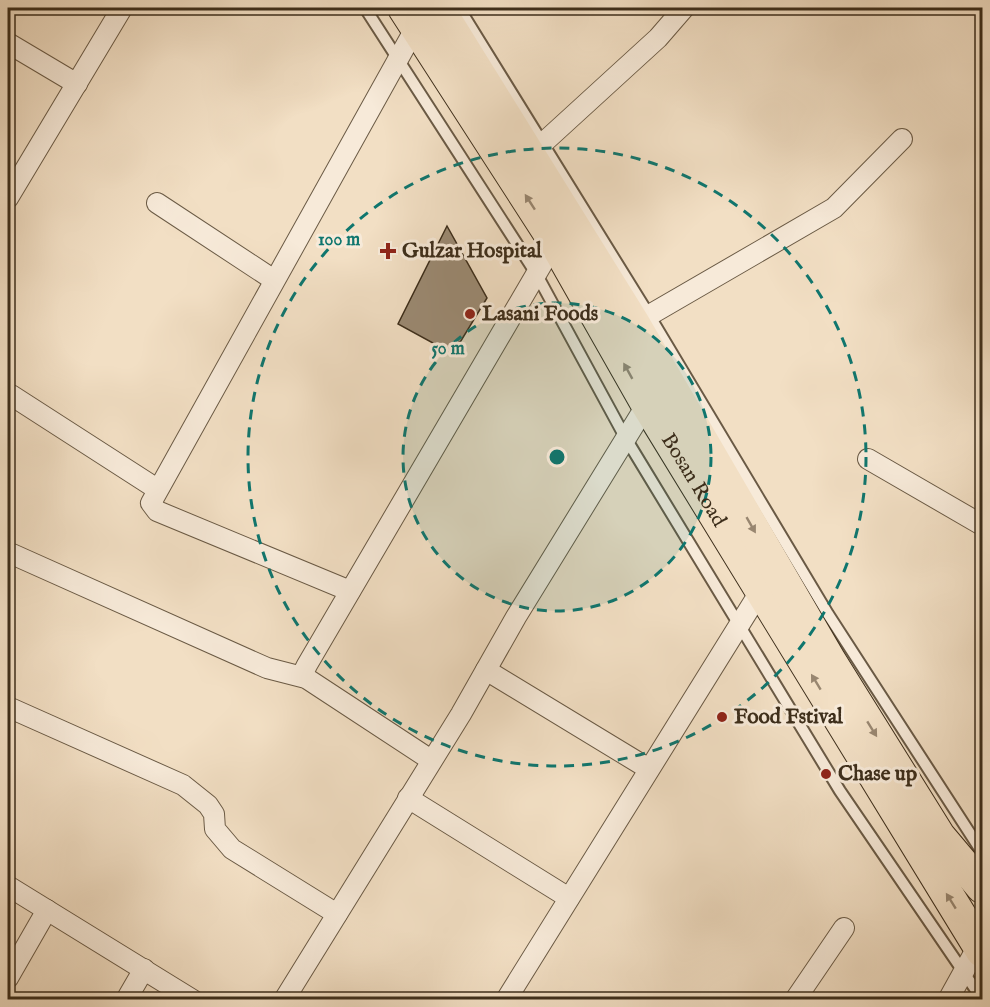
<svg xmlns="http://www.w3.org/2000/svg" width="990" height="1007" viewBox="0 0 990 1007" font-family="'IM FELL English',serif">
<style>
.building{fill:#9b8a73;stroke:#3d2e1b;stroke-width:1.5}
.lines{fill:none;stroke-linecap:round;stroke-linejoin:round}
.lane-casing{stroke:#6a5a45;stroke-width:14}
.street-casing{stroke:#6a5a45;stroke-width:22}
.primary-casing{stroke:#3d2e1b;stroke-width:34}
.lane{stroke:#f7ead9;stroke-width:10}
.street{stroke:#f7ead9;stroke-width:20}
.primary{stroke:#f2dfc4;stroke-width:32}
.oneway{fill:#988670}
.ring{fill:none;stroke:#0f766e;stroke-width:3;stroke-dasharray:10 8}
.poi-dot{fill:#8f2418;stroke:#f7ead9;stroke-width:2}
.labels{text-anchor:middle;dominant-baseline:central;stroke-width:6;stroke-linejoin:round;paint-order:stroke}
.poi-label{font-size:21px;font-weight:bold;fill:#3d2e1b;stroke:#f7ead9;text-anchor:start}
.street-label{font-size:21px;fill:#3d2e1b;stroke:#f7ead9}
.centre{fill:#0f766e;stroke:#f7ead9;stroke-width:3}
.ring-label{font-size:18px;text-anchor:middle;font-weight:bold;fill:#0f766e;stroke:#f7ead9;stroke-width:6;stroke-linejoin:round;paint-order:stroke}
</style>
<rect width="100%" height="100%" fill="#f2dfc4"/>
<filter id="stains"><feTurbulence type="fractalNoise" baseFrequency=".00333" numOctaves="4"/><feColorMatrix values="0 0 0 0 .2 0 0 0 0 .09 0 0 0 0 .02 0 0 0 .5 -.17"/></filter>
<radialGradient id="worn" r=".72"><stop offset=".6" stop-color="#630" stop-opacity="0"/><stop offset="1" stop-color="#630" stop-opacity=".3"/></radialGradient>
<!-- building -->
<path class="building" d="M447,226L487,298L453,354L398,324Z"/>
<g class="lines">
<defs>
<g id="lane">
<path d="M365,8L537,275L625,437L840,791L982,999"/>
<path d="M459,8L649,315L828,614L982,852"/>
</g>
<g id="street">
<path d="M8,43L77,84"/>
<path d="M542,144L658,38L684,8"/>
<path d="M8,198L122,8"/>
<path d="M157,203L274,280"/>
<path d="M634,324L834,208L902,139"/>
<path d="M11,395L157,489"/>
<path d="M868,459L982,525"/>
<path d="M12,554L267,668L306,678L431,760"/>
<path d="M350,591L157,511L151,503L416,27"/>
<path d="M486,670L649,769"/>
<path d="M306,678L304,671L307,665L555,242"/>
<path d="M8,707L183,785L208,805L214,814L215,829L232,849L337,914"/>
<path d="M408,798L569,898"/>
<path d="M8,886L193,1000"/>
<path d="M8,978L47,910"/>
<path d="M126,1000L144,969"/>
<path d="M284,1000L461,714L516,617L647,404"/>
<path d="M506,1000L761,590"/>
<path d="M795,1000L844,928"/>
<path d="M948,1000L979,944"/>
</g>
<g id="primary">
<path id="s1" d="M404,8L555,242L647,404L982,951"/>
<path d="M438,8L634,324L830,661L939,836L982,887"/>
</g>
</defs>
<!-- lane casing -->
<use href="#lane" class="lane-casing"/>
<!-- street casing -->
<use href="#street" class="street-casing"/>
<!-- primary casing -->
<use href="#primary" class="primary-casing"/>
<!-- lane -->
<use href="#lane" class="lane"/>
<!-- street -->
<use href="#street" class="street"/>
<!-- primary -->
<use href="#primary" class="primary"/>
</g>
<!-- one-way arrows -->
<defs><path id="oneway-solid" d="M-6-.8H1V-3.2L6.5 0L1 3.2V.8H-6Z" transform="scale(1.5)"/></defs>
<g class="oneway">
<use href="#oneway-solid" transform="translate(530 202) rotate(-123)"/>
<use href="#oneway-solid" transform="translate(628 371) rotate(-119)"/>
<use href="#oneway-solid" transform="translate(751 525) rotate(60)"/>
<use href="#oneway-solid" transform="translate(816 682) rotate(-121)"/>
<use href="#oneway-solid" transform="translate(872 729) rotate(58)"/>
<use href="#oneway-solid" transform="translate(951 901) rotate(-122)"/>
</g>
<!-- distance rings -->
<circle cx="557" cy="457" r="154" fill="#0f766e" fill-opacity=".12"/>
<g class="ring">
<circle cx="557" cy="457" r="154"/>
<circle cx="557" cy="457" r="309"/>
</g>
<!-- markers -->
<g class="poi-dot">
<path d="M385 242h6v6h6v6h-6v6h-6v-6h-6v-6h6z"/>
<circle cx="470" cy="314" r="6"/>
<circle cx="722" cy="717" r="6"/>
<circle cx="826" cy="774" r="6"/>
</g>
<g class="labels">
<!-- poi labels -->
<g class="poi-label">
<text x="402" y="251">Gulzar Hospital</text>
<text x="482" y="314">Lasani Foods</text>
<text x="734" y="717">Food Fstival</text>
<text x="838" y="774">Chase up</text>
</g>
<!-- street labels -->
<g class="street-label">
<text stroke="none"><textPath href="#s1" startOffset="554">Bosan Road</textPath></text>
</g>
</g>
<circle cx="557" cy="457" r="9" class="centre"/>
<g class="ring-label">
<text x="339" y="245">100 m</text>
<text x="448" y="354">50 m</text>
</g>
<!-- margin -->
<rect width="990" height="1007" fill="none" stroke="#f2dfc4" stroke-width="30"/>
<rect x="9" y="9" width="972" height="989" fill="none" stroke="#3d2e1b" stroke-width="3"/>
<rect x="15" y="15" width="960" height="977" fill="none" stroke="#3d2e1b" stroke-width="1.5"/>
<rect width="100%" height="100%" filter="url(#stains)"/>
<rect width="100%" height="100%" fill="url(#worn)"/>
</svg>
